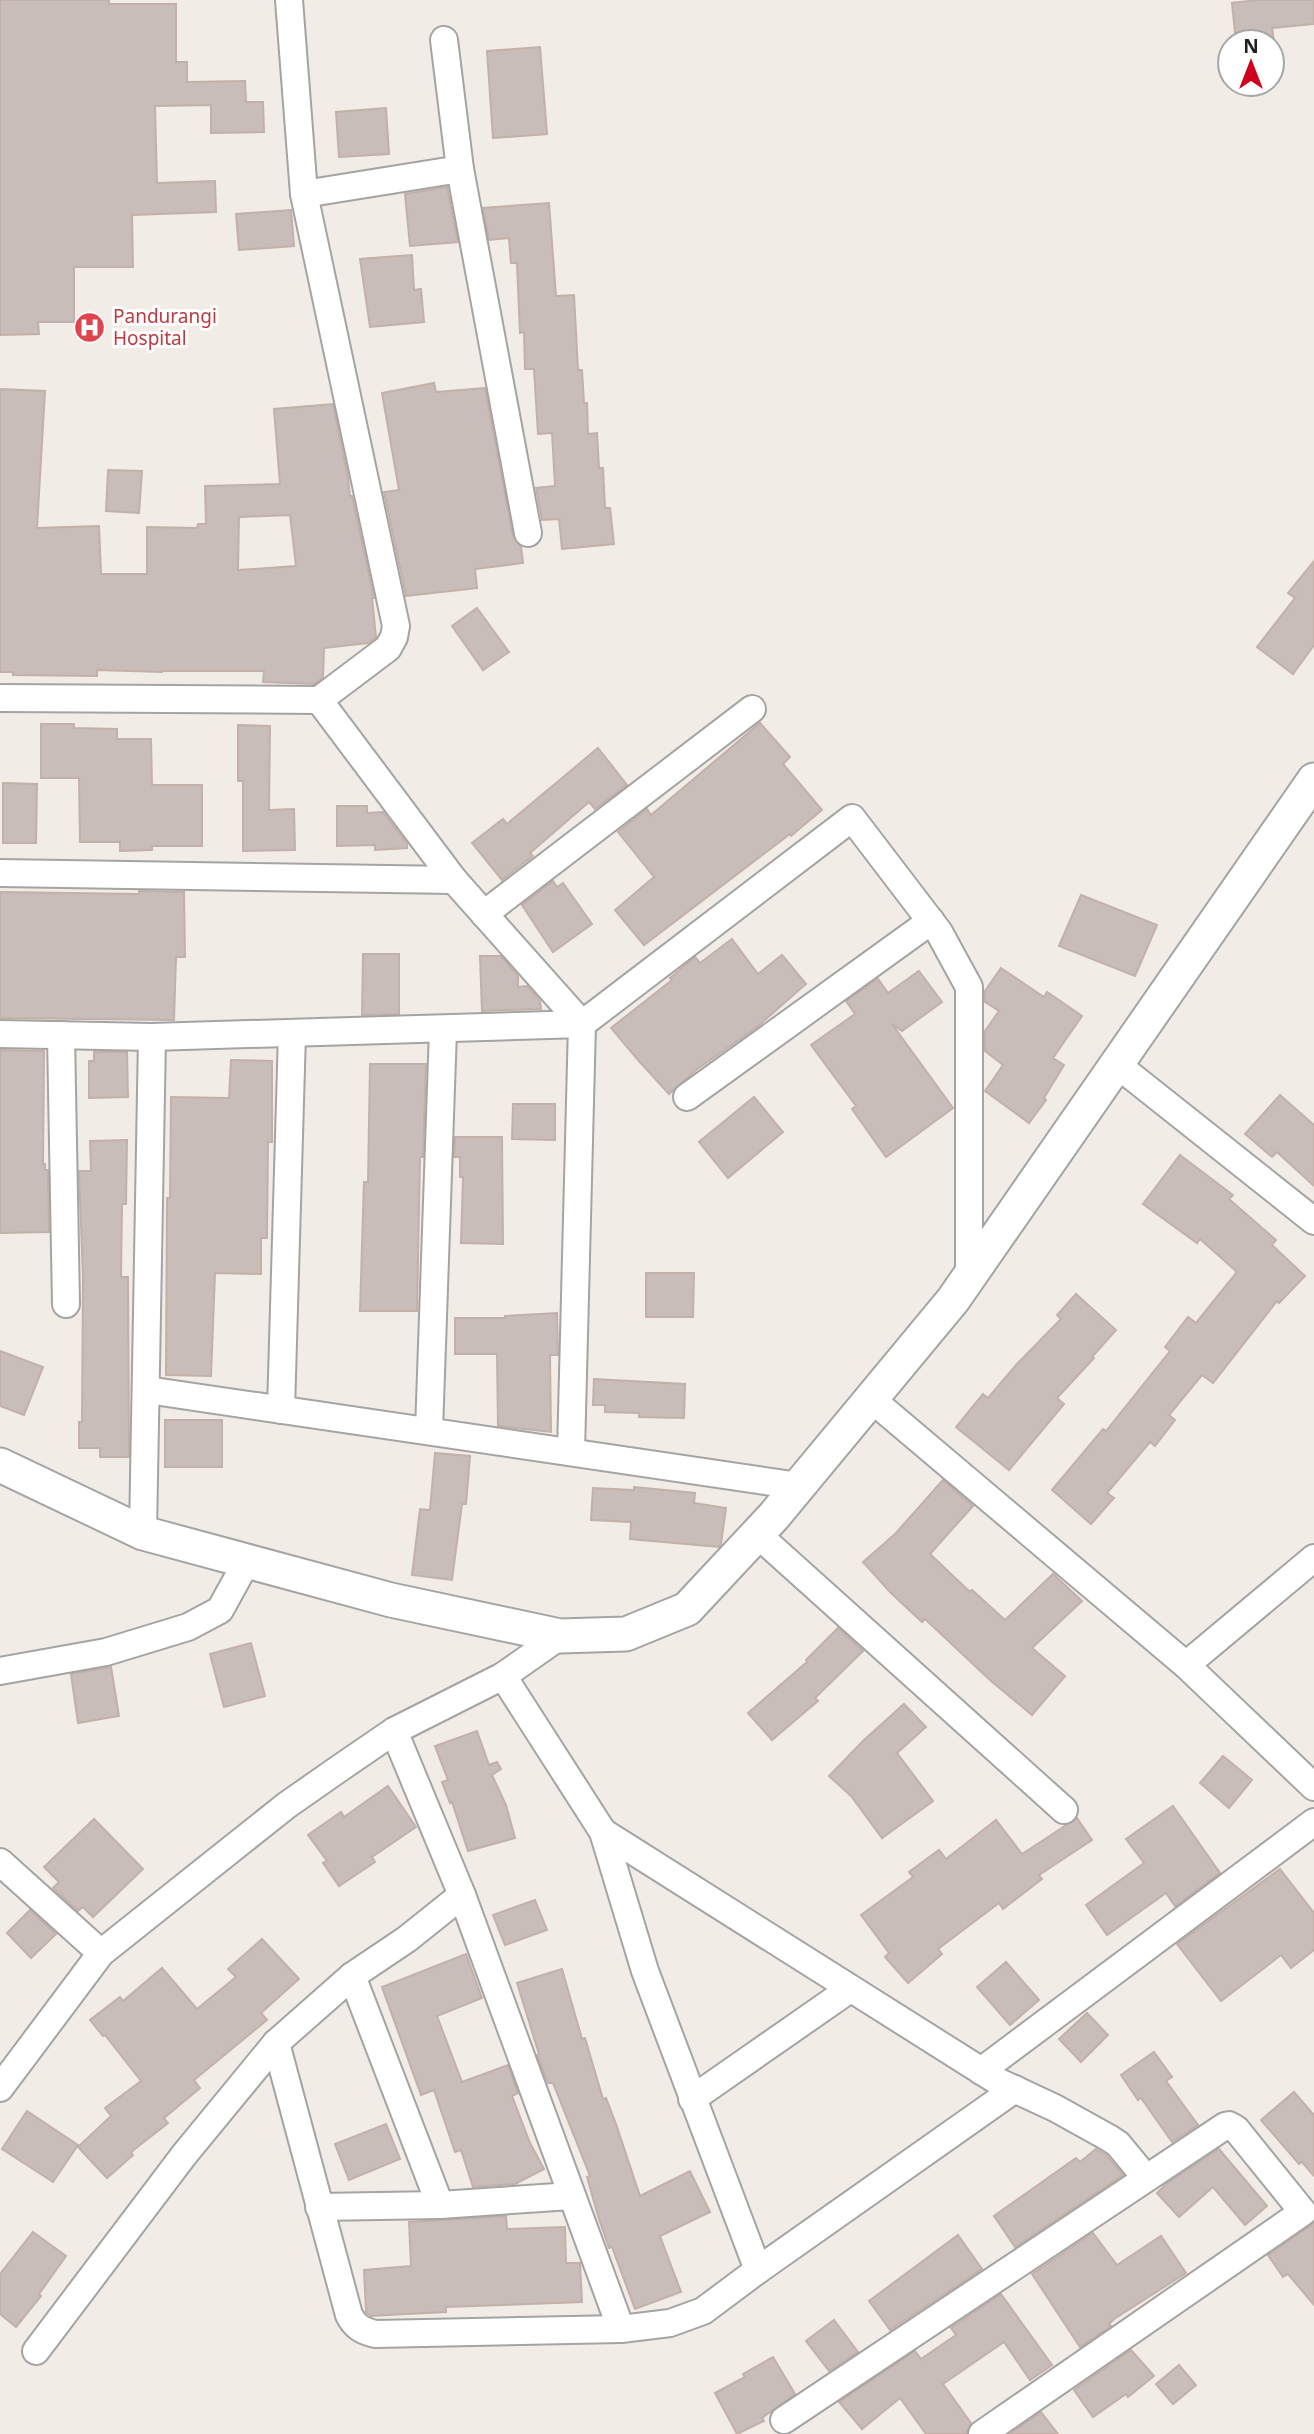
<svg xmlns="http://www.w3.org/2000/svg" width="1314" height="2434" viewBox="0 0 1314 2434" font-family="'Noto Sans',sans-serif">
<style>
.building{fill:#c9bdb9;stroke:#c3b0a8;stroke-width:2;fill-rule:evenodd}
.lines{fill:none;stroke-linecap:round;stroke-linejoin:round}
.minor-casing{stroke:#a4a4a4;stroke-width:30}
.tertiary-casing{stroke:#a4a4a4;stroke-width:37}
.minor{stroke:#fff;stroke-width:26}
.tertiary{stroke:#fff;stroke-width:33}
.labels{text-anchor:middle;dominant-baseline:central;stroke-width:6;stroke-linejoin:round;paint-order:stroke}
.health-label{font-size:19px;fill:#be3a42;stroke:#fff;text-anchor:start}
</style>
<rect width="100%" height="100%" fill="#f1ece6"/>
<!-- building -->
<g class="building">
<path d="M0,0H109V4H176V62H187V82L245,81L246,102H263L264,132L211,133V105L155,106L157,183L215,181L216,212L132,215L133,267H74V322H38L39,334L0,335Z"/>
<path d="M1257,0H1314V24L1272,28L1274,42H1236L1232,3Z"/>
<path d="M540,47L547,134L493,138L487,51Z"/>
<path d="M386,108L389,154L339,157L336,112Z"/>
<path d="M447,187L458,242L410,246L405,194Z"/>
<path d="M549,203L556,296L574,295L578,370H582L584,403H587L588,434L597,433L599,468H603L605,508H610L614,544L562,549L559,519L542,520L536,488L555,486L552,433L538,434L534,369H525L524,332L520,333L517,263H511L509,238L489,240L483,208Z"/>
<path d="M291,210L294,246L239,250L236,214Z"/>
<path d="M412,255L414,290L421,289L424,322L370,327L360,259Z"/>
<path d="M434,383L436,392L485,388L513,536L521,547L523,563L475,569L477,588L406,596L384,492L399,490L382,393Z"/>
<path d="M0,389L45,391L37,528L99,526L101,574H147V527L197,528L198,524H206L205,486L280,484L274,409L333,404L348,478L350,496H352L374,598H372L376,637L368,643L324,648L323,677L315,684L263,682L264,671H162V672L97,670V676L13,675V672H0ZM290,515L296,566L238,570L239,517Z"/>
<path d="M108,470L142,471L139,513L106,511Z"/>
<path d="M1314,561V645L1293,674L1257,647L1295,598L1288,593Z"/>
<path d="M477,608L509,652L483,670L452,626Z"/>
<path d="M760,723L790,757L783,764L822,810L791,836L789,834L786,837L644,945L615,910L654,877L618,832L647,809L651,815Z"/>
<path d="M41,724H74V728L117,729V739H151L152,785H202V846H152V850L120,851V842H80L79,778H41Z"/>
<path d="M238,725L270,726L269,810L294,809L295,850L243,851V781H238Z"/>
<path d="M598,748L627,785L595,809L589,802L530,853L533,856L502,880L472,843L503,819L507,824Z"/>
<path d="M3,783L37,784L36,843H3Z"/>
<path d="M337,806H367V813L383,812L407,844V848L375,850V845L337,846Z"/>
<path d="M553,881L557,887L563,883L592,924L553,952L522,905Z"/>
<path d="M139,891L184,892L185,957H176L174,1020L0,1018V892L139,894Z"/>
<path d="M1081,895L1157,925L1135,976L1059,946Z"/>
<path d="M732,939L758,974L782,955L806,984L757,1027L696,1070L669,1094L638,1060L611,1028L672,980L670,978L695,957L700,963Z"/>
<path d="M363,954H399V1014L362,1015Z"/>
<path d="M480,956H501L518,976V987L527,986L540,1001L541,1009L482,1011Z"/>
<path d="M1001,968L1044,997L1047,992L1082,1016L1053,1058L1064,1065L1044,1098L1046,1100L1029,1123L985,1091L1003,1065L985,1051V1031L999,1011L985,1002V991Z"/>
<path d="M919,971L942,1002L902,1031L892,1024L953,1108L886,1157L852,1109L856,1106L811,1045L855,1014L846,1001L878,979L888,993Z"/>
<path d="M0,1050L44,1051L43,1164H45V1170H48L49,1232L0,1233Z"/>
<path d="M94,1052H127L128,1097L89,1098V1061H94Z"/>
<path d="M231,1060L272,1061V1142H268L267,1238H261V1274L215,1273L211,1376L166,1375L167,1198H170L171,1097L229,1098Z"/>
<path d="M370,1064H426L423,1157H420L417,1311H360L364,1182H368Z"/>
<path d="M1280,1095L1314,1125V1186L1277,1152L1272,1157L1245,1134Z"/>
<path d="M754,1097L783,1132L728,1178L699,1142Z"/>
<path d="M513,1104H555V1140L512,1139Z"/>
<path d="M455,1137H502L503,1244L461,1243L463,1177H460V1157H454Z"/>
<path d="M127,1140L126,1204H122L121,1277H128L129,1457H100V1448H79V1422H82L83,1278L79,1171H91L90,1141Z"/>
<path d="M1180,1155L1233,1195L1229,1199L1276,1240L1272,1245L1305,1276L1279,1303L1277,1301L1213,1383L1202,1375L1169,1415L1175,1420L1155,1446L1150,1442L1107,1493L1114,1498L1091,1524L1052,1490L1103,1429L1106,1431L1170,1351L1165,1347L1188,1317L1196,1323L1237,1272L1200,1239L1197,1243L1143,1204Z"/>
<path d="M646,1273H694L693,1317H646Z"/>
<path d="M1076,1294L1116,1330L1092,1357L1094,1358L1057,1398L1064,1404L1009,1470L956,1427L983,1394L988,1398L1017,1364L1061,1319L1057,1315Z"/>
<path d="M557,1313L558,1355H550L551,1432L498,1426L497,1354H455V1318H505V1316Z"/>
<path d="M0,1351L43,1367L24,1415L0,1406Z"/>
<path d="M594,1379L685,1384L684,1418L639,1417V1413L605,1412V1405H593Z"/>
<rect x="165" y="1420" width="57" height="47"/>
<path d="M435,1453L470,1456L466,1504H462L452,1580L412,1575L420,1509L430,1510Z"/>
<path d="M943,1480L973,1506L930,1554L970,1592L972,1590L1005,1620L1053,1574L1082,1601L1032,1648L1065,1676L1032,1715L991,1681L925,1619L922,1622L890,1592L863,1562L895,1534Z"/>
<path d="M634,1487L695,1493L694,1503L726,1508L721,1544L719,1547L630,1539L631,1522L591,1520L593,1488L634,1490Z"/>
<path d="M838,1628L863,1651L815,1698L818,1701L772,1740L748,1713L807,1662L806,1660Z"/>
<path d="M251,1643L265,1696L224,1707L210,1654Z"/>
<path d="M111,1667L119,1716L78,1723L71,1674Z"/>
<path d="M904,1704L926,1727L897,1753L933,1801L882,1838L851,1796L829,1776L864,1740Z"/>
<path d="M477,1731L489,1765L497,1762L501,1769L492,1775L506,1805L515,1838L468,1851L452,1802L450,1803L442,1782L448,1780L435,1746Z"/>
<path d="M1223,1756L1252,1780L1229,1808L1200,1783Z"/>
<path d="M388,1786L416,1827L372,1857L375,1862L339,1886L323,1863L327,1861L308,1835L341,1812L344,1817Z"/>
<path d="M1173,1806L1220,1873L1175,1906L1166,1893L1107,1935L1086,1905L1144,1863L1126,1839Z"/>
<path d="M1077,1818L1092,1840L1039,1875L1042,1879L1003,1909L999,1903L938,1949L942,1954L908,1983L885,1957L889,1953L861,1915L913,1877L909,1872L939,1850L946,1859L996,1820L1022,1854Z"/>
<path d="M94,1819L143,1869L93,1917L83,1907L78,1911L53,1888L59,1882L44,1867Z"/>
<path d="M1280,1869L1314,1913V1950L1291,1968L1281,1955L1221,2001L1177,1944Z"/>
<path d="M535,1900L547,1930L505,1945L493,1915Z"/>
<path d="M30,1910L56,1934L31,1958L7,1933Z"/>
<path d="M262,1939L299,1979L261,2013L267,2020L194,2080L200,2088L164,2118L168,2123L131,2152L133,2155L107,2178L78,2147L111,2116L105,2108L141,2081L105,2035L103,2036L90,2020L120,1997L123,2001L162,1968L197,2009L236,1977L228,1969Z"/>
<path d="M466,1954L482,1998L437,2016L462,2082L508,2065L518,2093L512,2096L530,2143L544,2169L515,2184L473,2187L461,2150L455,2152L434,2090L421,2095L382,1987Z"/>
<path d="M1006,1962L1039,2000L1010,2025L977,1987Z"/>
<path d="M562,1969L582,2039L585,2038L603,2099L606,2098L616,2124L640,2196L690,2171L710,2212L660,2236L681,2292L635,2309L612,2247L609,2248L598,2216L587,2177L590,2176L553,2083H548L537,2055L539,2054L517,1983Z"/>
<path d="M1087,2013L1108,2035L1081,2062L1059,2039Z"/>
<path d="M1154,2052L1172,2077L1166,2081L1198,2125L1172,2142L1141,2098L1138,2100L1121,2075Z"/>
<path d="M1294,2092L1314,2115V2176L1302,2162L1299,2164L1261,2120Z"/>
<path d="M27,2111L78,2145L53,2182L2,2149Z"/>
<path d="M386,2124L400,2159L349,2180L335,2144Z"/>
<path d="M1096,2149L1107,2156L1123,2175L1015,2247L994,2216L1076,2158L1080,2162Z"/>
<path d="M1219,2149L1267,2206L1245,2225L1213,2187L1179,2217L1157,2193L1166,2184Z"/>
<path d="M506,2216L507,2229L565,2227L566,2263H580L582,2302L446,2307V2312L406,2314L371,2316L366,2312L364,2270L411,2266L409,2222Z"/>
<path d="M1314,2223V2305L1288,2274L1283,2277L1268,2255Z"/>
<path d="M33,2232L66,2256L39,2294L41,2296L16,2327L0,2314V2274Z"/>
<path d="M1093,2233L1117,2265L1161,2236L1186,2273L1114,2319L1109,2324L1111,2326L1080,2347L1032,2274Z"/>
<path d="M958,2235L982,2269L890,2330L869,2301Z"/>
<path d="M1001,2294L1052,2365L1030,2380L1004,2342L943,2384L971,2423L966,2434H926L900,2398L862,2429L839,2402L915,2351L921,2359L956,2335L951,2328Z"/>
<path d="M834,2320L858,2352L829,2371L806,2341Z"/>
<path d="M1131,2350L1154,2376L1128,2397L1126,2394L1093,2417L1074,2390Z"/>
<path d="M773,2357L795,2394L762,2418L764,2421L737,2434L715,2393L745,2377L743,2374Z"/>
<path d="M1179,2365L1196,2385L1173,2404L1156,2384Z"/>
<path d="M1041,2412L1058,2434H1010Z"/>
</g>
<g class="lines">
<defs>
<g id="minor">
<path d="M444,40L460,169L528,533"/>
<path d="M304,194L460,169"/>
<path d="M0,698L319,700L388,648L394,637L396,626L304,194L289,0"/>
<path d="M319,700L454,880L582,1024L571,1452"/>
<path d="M0,873L454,880"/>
<path d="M484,914L752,709"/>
<path d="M0,1034L152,1037L582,1024L852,818L939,932L969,987V1276"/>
<path d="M61,1035L66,1304"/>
<path d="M1115,1063L1314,1221"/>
<path d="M687,1097L931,921"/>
<path d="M147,1390L799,1486"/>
<path d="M870,1398L1186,1665L1314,1787"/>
<path d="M281,1410L292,1033"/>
<path d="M429,1431L443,1030"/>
<path d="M143,1533L152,1037"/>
<path d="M757,1534L1064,1810"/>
<path d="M1186,1665L1314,1558"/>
<path d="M0,1671L106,1652L188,1627L220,1610L247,1561"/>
<path d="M503,1676L603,1832L645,1971L758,2270L1015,2089"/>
<path d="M394,1731L462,1895L621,2329"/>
<path d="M603,1832L999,2082L1055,2108L1109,2138L1118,2144L1146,2178"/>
<path d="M0,1862L101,1953"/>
<path d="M352,1976L440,2205"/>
<path d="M276,2043L352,1976L407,1939L462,1895"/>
<path d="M981,2071L1314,1822"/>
<path d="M0,2088L101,1953L287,1805L340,1768L394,1731L503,1676L560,1636"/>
<path d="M692,2099L850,1989"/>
<path d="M319,2207L440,2205L571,2196"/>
<path d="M36,2351L184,2155L276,2043L349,2315C355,2327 363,2331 375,2334L621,2329L670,2323L703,2311L758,2270"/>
<path d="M784,2420L1225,2126L1229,2125L1236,2129L1303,2212L982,2434"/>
</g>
<path id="tertiary" d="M0,1465L143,1533L391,1600L560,1636L626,1634L687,1609L774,1516L953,1300L1314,780"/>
</defs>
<!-- minor casing -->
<use href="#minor" class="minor-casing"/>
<!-- tertiary casing -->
<use href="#tertiary" class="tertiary-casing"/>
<!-- minor -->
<use href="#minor" class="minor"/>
<!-- tertiary -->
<use href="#tertiary" class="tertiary"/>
</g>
<!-- icons -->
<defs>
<symbol id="hospital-disc" viewBox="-11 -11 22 22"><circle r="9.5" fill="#e0444e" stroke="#fff"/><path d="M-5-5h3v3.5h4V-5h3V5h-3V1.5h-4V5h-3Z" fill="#fff"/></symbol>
</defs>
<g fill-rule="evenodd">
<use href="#hospital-disc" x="72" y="310" width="35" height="35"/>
</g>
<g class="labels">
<!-- health labels -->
<g class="health-label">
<text x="113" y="316">Pandurangi<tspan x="113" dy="22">Hospital</tspan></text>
</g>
</g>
<!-- north arrow -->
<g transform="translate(1251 63)"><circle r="33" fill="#ffffff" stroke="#a6a6a6" stroke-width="2"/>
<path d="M0-5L12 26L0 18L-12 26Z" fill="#d0001c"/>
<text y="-10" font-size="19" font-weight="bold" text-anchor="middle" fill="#202020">N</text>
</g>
</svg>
